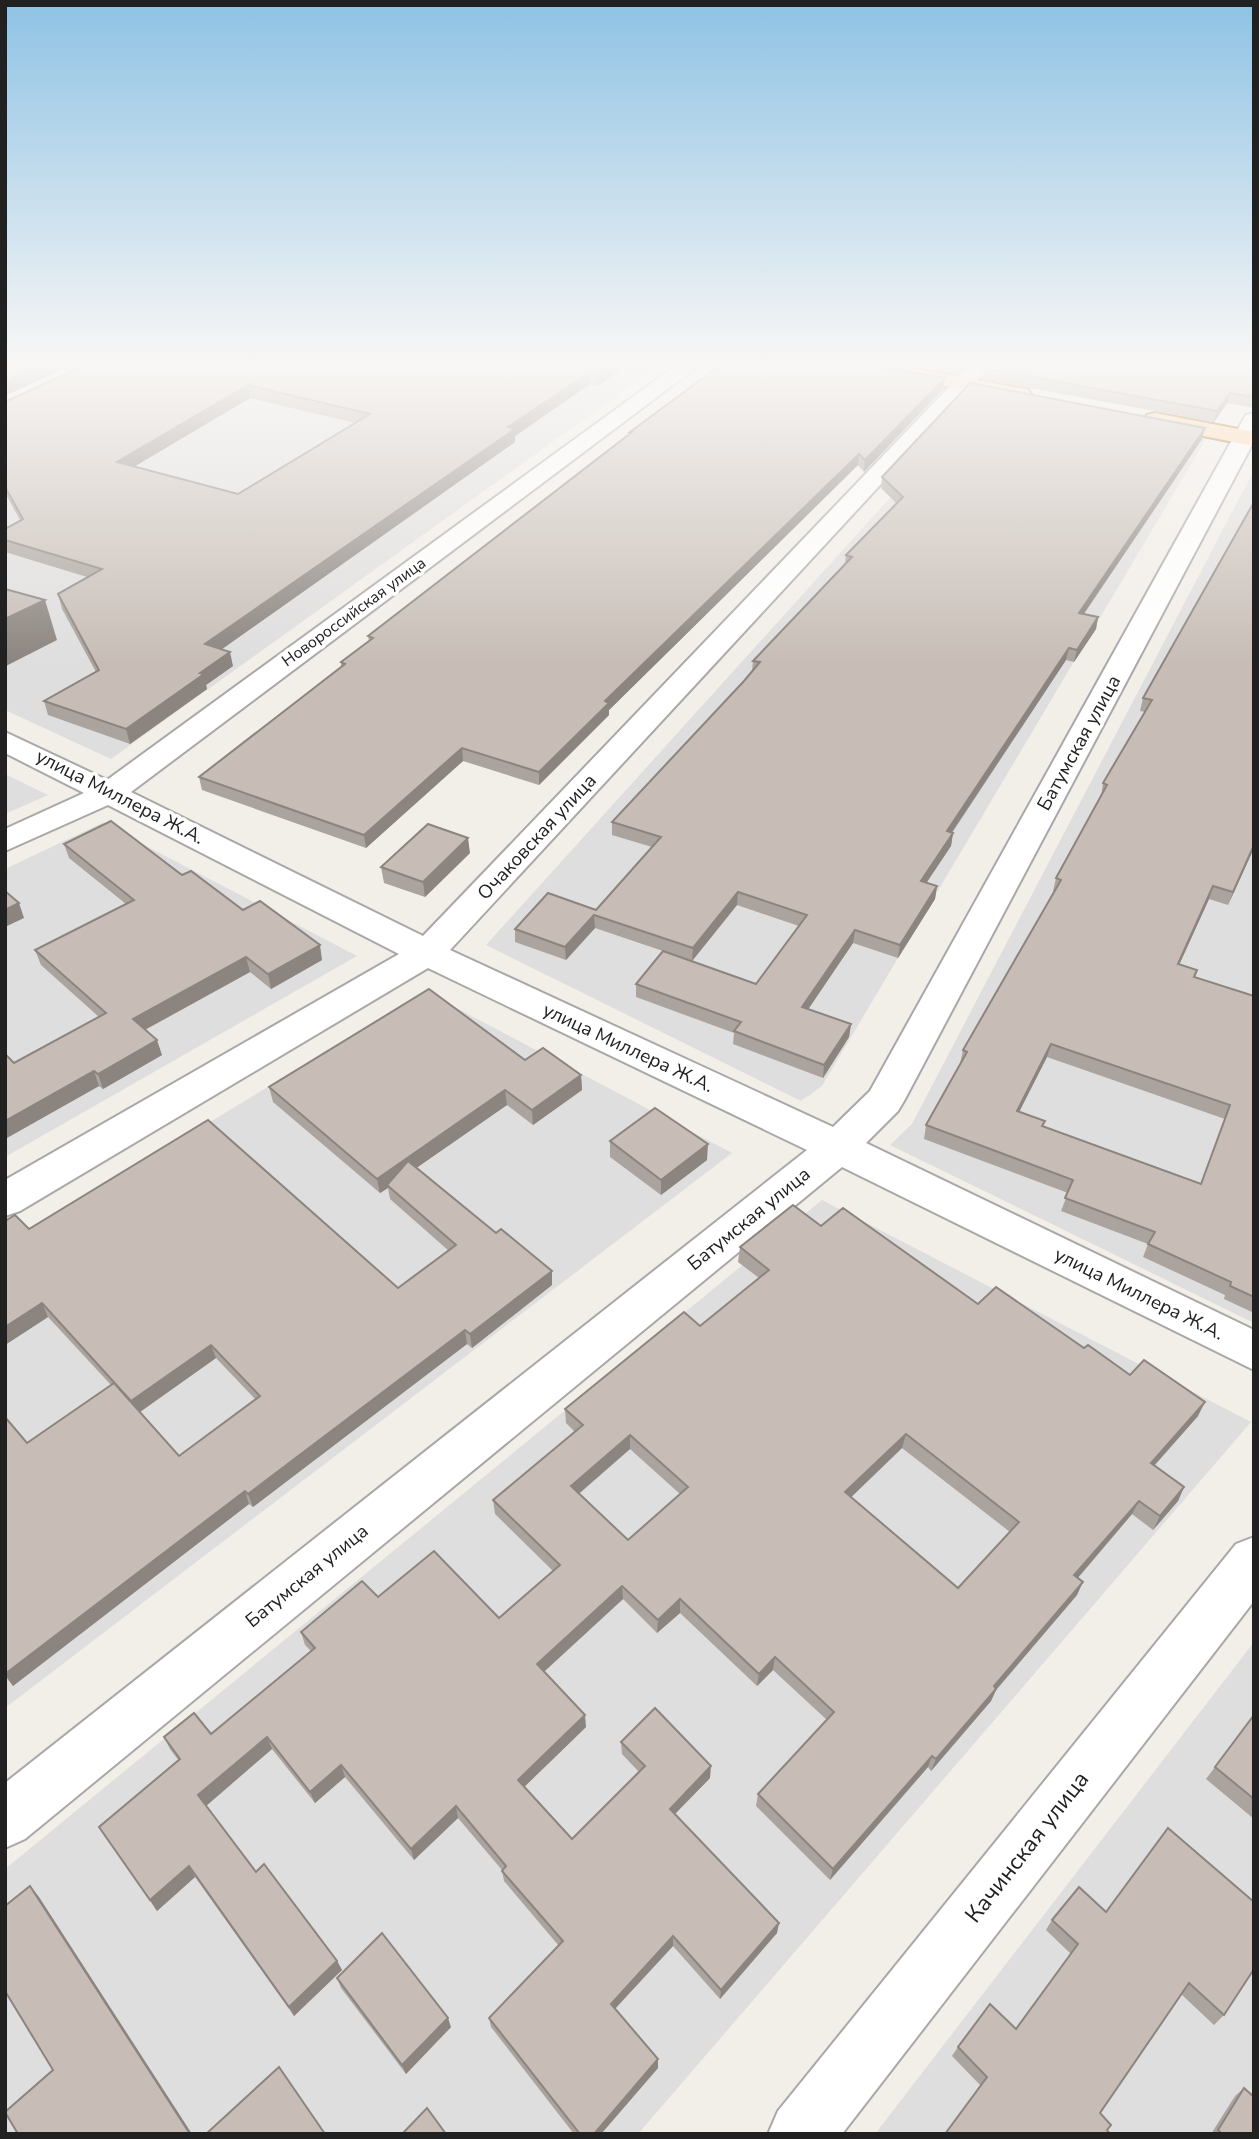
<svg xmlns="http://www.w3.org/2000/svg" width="1259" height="2139" viewBox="0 0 1259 2139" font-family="'Nunito Sans',sans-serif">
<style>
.residential{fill:#dfdede}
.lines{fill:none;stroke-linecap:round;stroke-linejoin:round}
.minor-casing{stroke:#a8a8a8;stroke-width:4}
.major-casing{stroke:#9e6300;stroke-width:4}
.minor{fill:#fff;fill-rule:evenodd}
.major{fill:#ffd29f;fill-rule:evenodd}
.wall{fill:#aba39d;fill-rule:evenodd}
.shaded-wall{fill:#8b847f}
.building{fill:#c7bdb6;stroke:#8b847f;stroke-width:2;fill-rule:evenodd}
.labels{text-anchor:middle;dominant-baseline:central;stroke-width:7;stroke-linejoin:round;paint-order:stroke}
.far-street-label{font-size:16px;fill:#212121;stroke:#fff}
.street-label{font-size:19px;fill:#212121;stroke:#fff}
.near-street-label{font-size:23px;fill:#212121;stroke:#fff}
</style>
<rect width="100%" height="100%" fill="#f2eee8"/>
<!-- residential -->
<g class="residential">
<path d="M123,364H661L111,759L5,710V424Z"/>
<path d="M981,397L1206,439L822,1086L801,1101L486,945Z"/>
<path d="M1254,470V1323L890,1145L912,1124Z"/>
<path d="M5,774L48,795L5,814Z"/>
<path d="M102,823L357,956L5,1157V869Z"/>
<path d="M426,992L732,1153L5,1708V1245Z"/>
<path d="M822,1200L1251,1422L638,2134H5V1869Z"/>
<path d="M1254,1642V2134H875Z"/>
</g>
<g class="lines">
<defs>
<g id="minor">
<path d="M678,364H701L131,792L423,936L971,364H992L450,950L833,1127L870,1091L1243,420L1246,415L1254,413V441L904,1101L898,1111L866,1143L1254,1330V1370L842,1167L25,1839L5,1848V1783L807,1150L428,968L20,1211L5,1216V1180L399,954L108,805L5,851V829L84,793L5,753V732L107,780Z"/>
<path d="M1254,1537V1601L842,2134H768L778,2111L1236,1544Z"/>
</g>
<g id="major">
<path d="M847,364H889L1020,388L1028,389L1031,394L1028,399L1020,400L857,370L850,368Z"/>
<path d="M1155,413L1254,432V446L1147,425L1144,420L1147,415Z"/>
</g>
</defs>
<!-- minor casing -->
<use href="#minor" class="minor-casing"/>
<!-- major casing -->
<use href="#major" class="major-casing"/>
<!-- minor -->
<use href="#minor" class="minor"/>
<!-- major -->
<use href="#major" class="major"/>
</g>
<!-- wall -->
<g class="wall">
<path d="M87,364H629L597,386L590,384L515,436V442L222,649L233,666L206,685L207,689L130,744L48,715L44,701L96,672L62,609L58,594L87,577L5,552V529L20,520L5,493V402ZM250,398L355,423L238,494L135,466Z"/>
<path d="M900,364H969L958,374Z"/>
<path d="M1254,364V408L1227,403L1214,422L982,379L984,368Z"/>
<path d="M943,389L864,472L858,465L609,710V715L539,785L463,761L366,848L202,790L199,777L341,667V662L369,641L368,636L630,434V432Z"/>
<path d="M1202,439L1084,614L1098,617L1096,629L1074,662L1066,660L952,833H953L951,846L926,883L937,886L935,899L898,958L853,943L808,1009L851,1024L849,1037L823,1078L733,1044L734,1033L636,997V984L663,951L595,928L566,960L515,942V929L596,910L652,847L612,835V822L744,681L752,671L753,661L845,565L846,555L896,503L881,488L882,477ZM737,905L799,926L756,984L692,961Z"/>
<path d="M1254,502V848L1228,905L1209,899L1179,965L1197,970L1194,977L1254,996V1313L1224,1299L1225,1295L1143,1257L1148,1244L1061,1211L1068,1193L924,1139L926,1125L960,1064L963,1050L1054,892L1053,891L1056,878L1101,797L1103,783L1145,712L1140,711L1143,698ZM1047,1057L1225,1119L1201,1184L1043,1127L1019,1112Z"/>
<path d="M64,844L182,875L243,910L322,960L271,989L250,972L145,1030L162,1055L103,1089L99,1086L5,1139V1054L14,1063L99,1017L41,965L35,950L126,904L69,858Z"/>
<path d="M470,853L425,897L384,883L381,867Z"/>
<path d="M525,1060L581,1075L582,1090L533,1125L507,1105L416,1168L496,1233L552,1271V1285L472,1348L467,1344L253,1507L249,1504L13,1686L5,1676V1417L27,1443L111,1385L48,1317L5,1345L29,1229L398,1288L449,1251L390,1199L388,1188L380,1193L273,1102L269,1087ZM216,1358L255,1399L179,1456L140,1412Z"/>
<path d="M610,1141L707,1160L661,1195L610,1157Z"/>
<path d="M821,1226L978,1304L1084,1348L1198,1416L1154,1466L1184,1487L1178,1501L1153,1530L1132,1514L1078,1578L1077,1595L996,1690L991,1701L931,1771L928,1767L830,1880L756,1806L758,1794L827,1720L773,1670L757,1686L680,1613L657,1633L623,1599L544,1672L586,1727L524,1787L572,1839L639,1772L622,1754L621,1742L710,1778L675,1814L777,1933L720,1999L673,1946L615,2009L658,2068L601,2134H574L491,2027L489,2018L559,1946L504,1881L502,1870L458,1818L414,1860L345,1777L315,1803L272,1749L206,1805L256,1872L337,1961L342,1970L294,2016L195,1877L157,1911L99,1827L179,1761L170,1749L164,1737L211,1734L311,1651L305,1645L301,1632L378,1597L499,1618L553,1571L495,1514L493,1500L575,1432L566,1423L565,1409L700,1326L759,1278L738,1262L740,1247ZM902,1448L1010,1532L958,1588L851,1497ZM630,1449L680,1494L628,1540L579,1494Z"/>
<path d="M1254,1715V1819L1206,1779Z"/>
<path d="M1168,1828L1224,2015L1214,2025L1181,1994L981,2086L952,2056L958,2047L1016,2029L1071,1954L1046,1930L1052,1920L1106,1912Z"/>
<path d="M337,1978L451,2027L406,2074L341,1988Z"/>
<path d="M1244,2088L1254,2134H1211L1235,2096Z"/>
</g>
<!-- shaded-wall -->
<g class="shaded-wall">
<path d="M44,364H73L5,396V382Z"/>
<path d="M611,364H629L597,386V373Z"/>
<path d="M959,364H969L958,374Z"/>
<path d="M590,372V384L515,436V442L208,659L205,644L508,427Z"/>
<path d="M945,378L943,389L864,472L865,460Z"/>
<path d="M248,385L250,398L120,475L117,462Z"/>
<path d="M1230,393L1227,403L1214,422L1217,411Z"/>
<path d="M1205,428L1202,439L1076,625L1079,613Z"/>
<path d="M859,454L858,465L609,710V715L539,785V772L605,701Z"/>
<path d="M45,600L57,640L6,666L5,663V619Z"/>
<path d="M1098,617L1096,629L1074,662L1077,650Z"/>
<path d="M1069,648L1066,660L944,844L947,831Z"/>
<path d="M230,652L233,666L206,685L207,689L130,744L126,729L200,673Z"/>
<path d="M462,748L463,761L366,848L364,835Z"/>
<path d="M953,833L951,846L919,894L921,881Z"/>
<path d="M468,838L470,853L425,897L423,882Z"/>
<path d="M1254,845V848L1228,905L1233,892Z"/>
<path d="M937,886L935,899L898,958L900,945Z"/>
<path d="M1213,886L1209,899L1173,978L1178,964Z"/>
<path d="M738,892L737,905L692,961L693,948Z"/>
<path d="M19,903L24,918L5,927V910Z"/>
<path d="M594,915L595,928L566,960L565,947Z"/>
<path d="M855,930L853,943L801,1020L802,1007Z"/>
<path d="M320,945L322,960L271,989L268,974Z"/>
<path d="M246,957L250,972L137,1034L133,1019Z"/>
<path d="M851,1024L849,1037L823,1078L824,1065Z"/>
<path d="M157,1040L162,1055L103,1089L98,1074Z"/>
<path d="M1051,1044L1047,1057L1013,1124L1017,1111Z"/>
<path d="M94,1071L99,1086L5,1139V1121Z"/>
<path d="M581,1075L582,1090L533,1125L532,1110Z"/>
<path d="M505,1090L507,1105L389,1187L387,1185L388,1188L380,1193L377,1179Z"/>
<path d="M708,1144L707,1160L661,1195V1180Z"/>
<path d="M552,1271V1285L472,1348L470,1334Z"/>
<path d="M42,1303L48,1317L5,1345V1327Z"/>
<path d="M465,1330L467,1344L253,1507L248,1494Z"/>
<path d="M211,1345L216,1358L137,1414L131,1401Z"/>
<path d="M1205,1402L1198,1416L1144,1477L1151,1463Z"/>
<path d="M906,1434L902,1448L842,1506L845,1492Z"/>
<path d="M630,1435V1449L571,1500V1486Z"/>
<path d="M1184,1487L1178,1501L1153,1530L1160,1516Z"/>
<path d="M245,1491L249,1504L13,1686L5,1674Z"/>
<path d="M1139,1501L1132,1514L1069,1588L1074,1575Z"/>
<path d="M1083,1582L1077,1595L996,1690L991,1701L931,1771L936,1759L994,1686Z"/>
<path d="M622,1586L623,1599L538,1677L537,1664Z"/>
<path d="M680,1599V1613L657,1633L658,1620Z"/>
<path d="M775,1657L773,1670L757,1686L759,1674Z"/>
<path d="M585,1715L586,1727L520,1791L518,1780Z"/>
<path d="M267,1737L272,1749L205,1807L198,1795Z"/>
<path d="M932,1756L928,1767L830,1880L833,1869Z"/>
<path d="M341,1765L345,1777L315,1803L310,1792Z"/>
<path d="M711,1766L710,1778L669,1820L670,1809Z"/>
<path d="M456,1806L458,1818L414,1860L411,1849Z"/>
<path d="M189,1866L195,1877L157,1911L150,1900Z"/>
<path d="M30,1886L39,1897L192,2134H190Z"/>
<path d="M779,1923L777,1933L720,1999L721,1990Z"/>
<path d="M673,1936V1946L611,2013V2004Z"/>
<path d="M337,1961L342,1970L294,2016L289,2007Z"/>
<path d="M448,2018L451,2027L406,2074L402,2065Z"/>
<path d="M658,2059V2068L601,2134H594Z"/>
</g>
<!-- building -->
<g class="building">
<path d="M5,364H44L5,382Z"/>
<path d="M87,364H611L597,373L590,372L508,427L515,429L205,644L230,652L200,673L204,674L126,729L44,701L99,670L58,594L102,569L5,540V529L23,519L5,487V402ZM248,385L370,414L238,494L117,462Z"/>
<path d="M722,364H866L945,378L865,460L859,454L605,701L609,703L539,772L462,748L364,835L199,777L345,664L341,662L373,638L368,636L632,432H630Z"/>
<path d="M988,364H1254V397L1230,393L1217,411L984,368Z"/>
<path d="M970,383L1205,428L1079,613L1098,617L1077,650L1069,648L947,831L953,833L921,881L937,886L900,945L855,930L802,1007L851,1024L824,1065L734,1031L741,1022L636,984L663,951L756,984L807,915L738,892L693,948L594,915L565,947L515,929L548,893L596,910L661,837L612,822L744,681L760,662L753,661L852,557L846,555L903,497L882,477Z"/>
<path d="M1254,502V845L1233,892L1213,886L1178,964L1197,970L1194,977L1254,996V1297L1230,1286L1231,1282L1148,1244L1155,1232L1065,1198L1073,1180L926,1125L967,1052L963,1050L1061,880L1056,878L1107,785L1103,783L1152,700L1143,698ZM1051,1044L1230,1105L1201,1184L1042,1126L1045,1121L1017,1111Z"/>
<path d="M5,589L45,600L5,619Z"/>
<path d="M111,821L182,875L191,871L243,910L260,901L320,945L268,974L246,957L133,1019L157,1040L98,1074L94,1071L5,1121V1054L14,1063L106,1013L35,950L134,900L64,844Z"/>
<path d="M428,824L468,838L423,882L381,867Z"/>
<path d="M5,891L19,903L5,910Z"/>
<path d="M429,989L525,1060L543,1048L581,1075L532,1110L505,1090L377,1179L269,1087Z"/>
<path d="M655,1108L708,1144L661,1180L610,1141Z"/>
<path d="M208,1120L398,1288L456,1245L387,1185L408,1161L496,1233L501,1229L552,1271L470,1334L465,1330L248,1494L245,1491L5,1674V1417L27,1443L114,1383L179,1456L260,1396L211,1345L131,1401L42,1303L5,1327V1221L15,1215L29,1229Z"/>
<path d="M793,1205L821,1226L843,1208L978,1304L996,1287L1084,1348L1088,1345L1130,1375L1144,1360L1205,1402L1151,1463L1184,1487L1160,1516L1139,1501L1074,1575L1083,1582L994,1686L996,1689L936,1759L932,1756L833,1869L758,1794L834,1712L775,1657L759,1674L680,1599L658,1620L622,1586L537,1664L585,1715L518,1780L572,1839L645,1766L621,1742L655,1708L711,1766L670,1809L779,1923L721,1990L673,1936L611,2004L658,2059L594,2134H580L489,2018L563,1941L502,1871L506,1866L456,1806L411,1849L341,1765L310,1792L267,1737L198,1795L256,1872L264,1864L337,1961L289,2007L189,1866L150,1900L99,1827L180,1759L164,1737L194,1713L211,1734L315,1648L301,1632L362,1581L378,1597L434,1551L499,1618L560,1565L493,1500L583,1425L565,1409L684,1312L700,1326L769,1270L740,1247ZM906,1434L1019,1522L958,1588L845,1492ZM630,1435L688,1487L628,1540L571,1486Z"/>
<path d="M1254,1715V1799L1215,1767Z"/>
<path d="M1168,1828L1254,1902V1969L1224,2015L1189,1983L1100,2113L1111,2125L1107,2130L1110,2134H945L987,2077L958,2047L990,2004L1016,2029L1078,1944L1052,1920L1079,1887L1106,1912Z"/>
<path d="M30,1886L190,2134H18L5,2112L53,2070L5,1991V1906Z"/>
<path d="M382,1933L448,2018L402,2065L337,1978Z"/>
<path d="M279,2067L325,2134H206Z"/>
<path d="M1244,2088L1254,2097V2134H1222L1218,2130Z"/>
<path d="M427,2108L446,2134H402Z"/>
</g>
<!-- sky -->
<linearGradient id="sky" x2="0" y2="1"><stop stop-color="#8ec2e5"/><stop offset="0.55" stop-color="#f9f7f5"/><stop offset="1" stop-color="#f9f7f5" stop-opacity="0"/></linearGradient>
<rect width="1259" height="663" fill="url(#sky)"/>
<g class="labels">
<!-- far-street labels -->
<g class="far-street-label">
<text transform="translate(354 612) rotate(-36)">Новороссийская улица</text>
</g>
<!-- street labels -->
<g class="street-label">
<text transform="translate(1079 743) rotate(-61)">Батумская улица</text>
<text transform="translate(120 797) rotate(27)">улица Миллера Ж.А.</text>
<text transform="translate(537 837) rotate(-47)">Очаковская улица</text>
<text transform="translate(628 1048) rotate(25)">улица Миллера Ж.А.</text>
<text transform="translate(749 1219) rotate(-39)">Батумская улица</text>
<text transform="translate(1139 1294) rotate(26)">улица Миллера Ж.А.</text>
<text transform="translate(307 1576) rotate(-39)">Батумская улица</text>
</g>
<!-- near-street labels -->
<g class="near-street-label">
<text transform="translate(1027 1847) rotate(-52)">Качинская улица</text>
</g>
</g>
<!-- border -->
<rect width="1259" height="2139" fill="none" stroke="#212121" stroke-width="14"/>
</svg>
